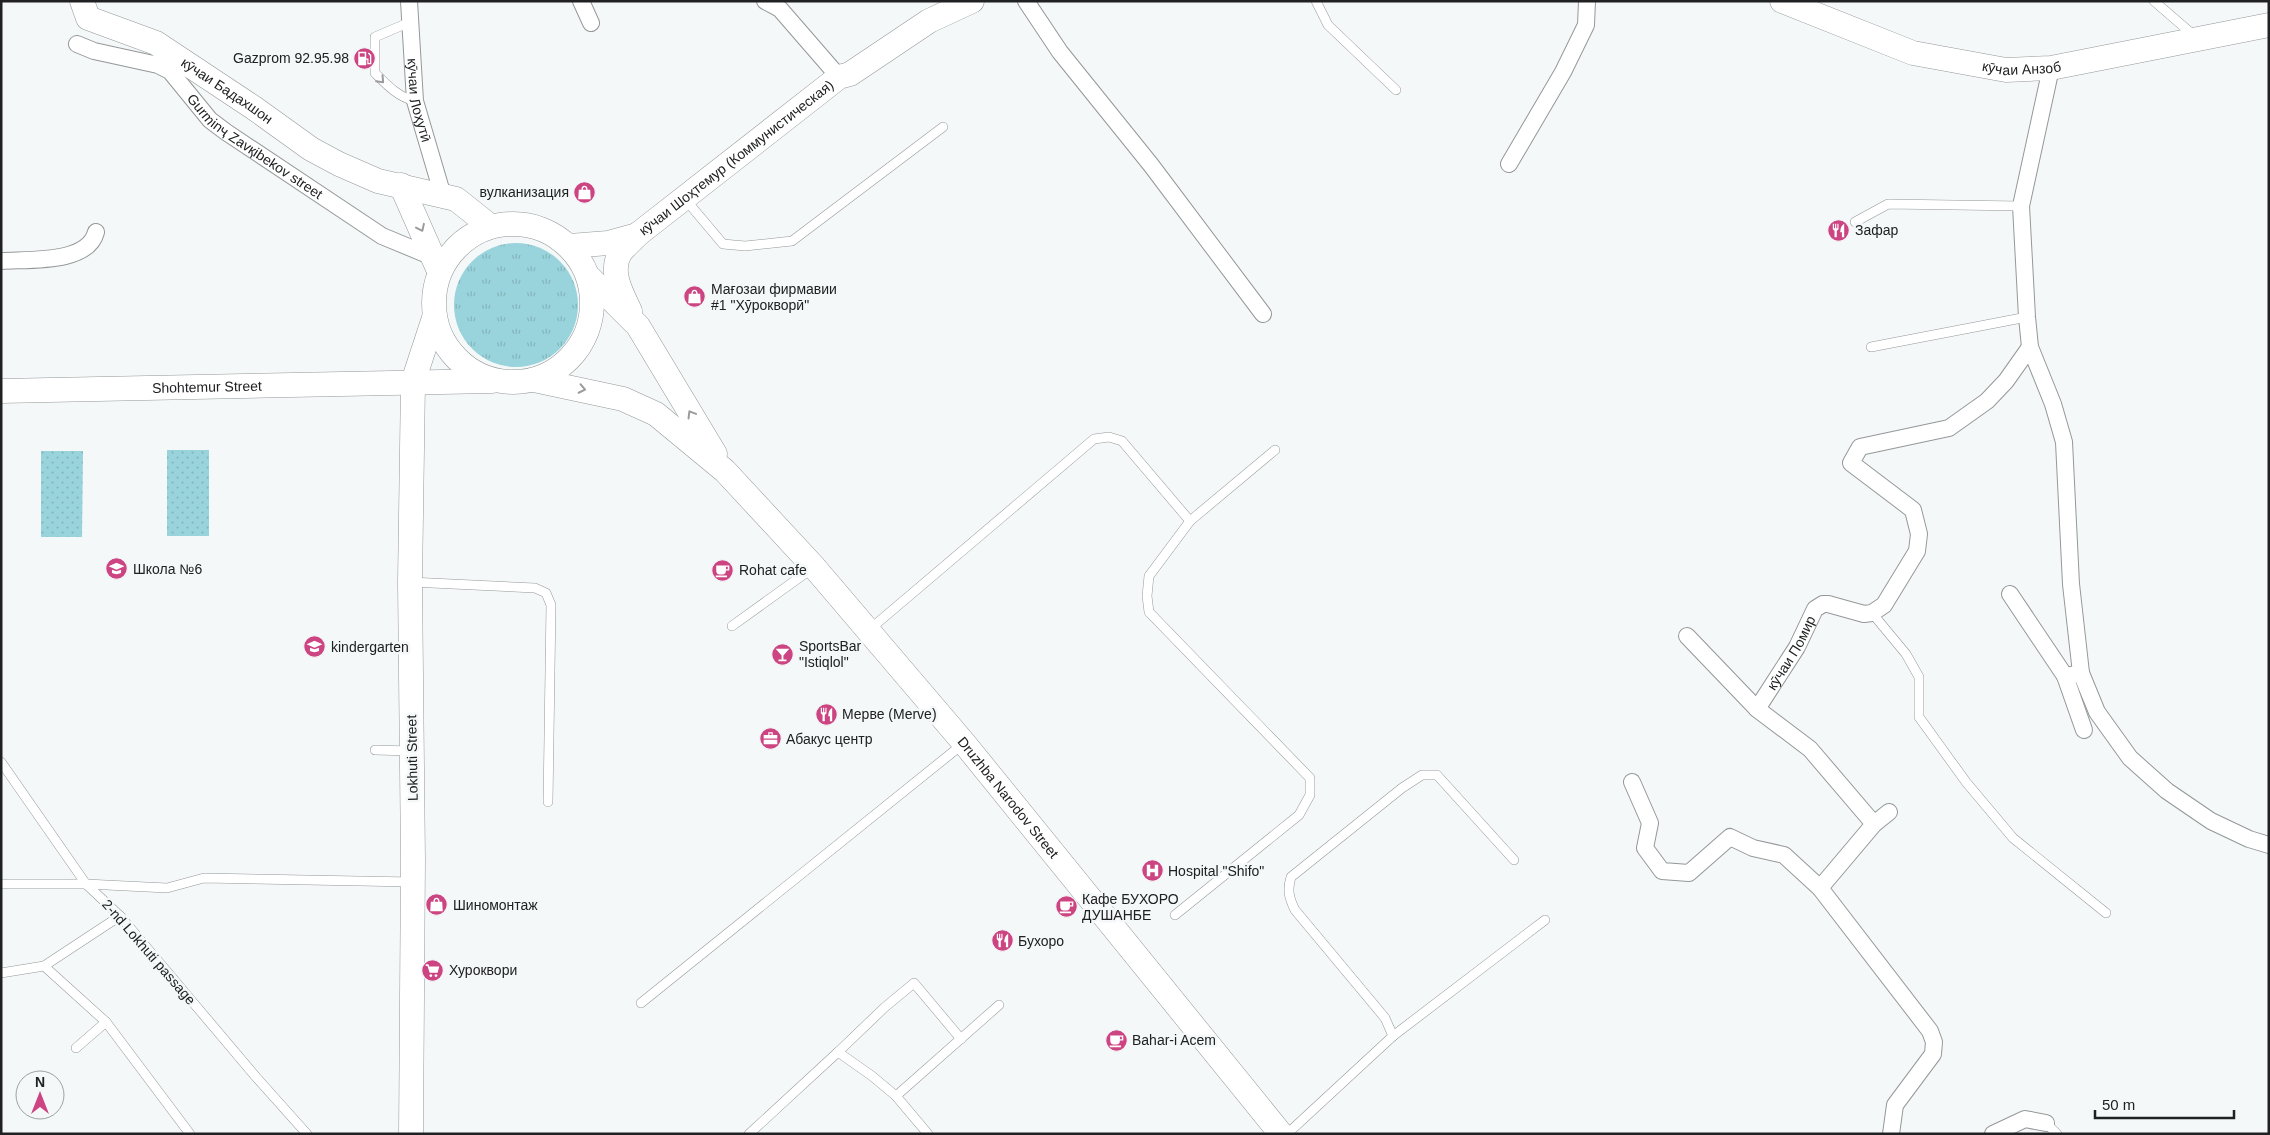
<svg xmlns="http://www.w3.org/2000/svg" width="2270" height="1135" viewBox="0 0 2270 1135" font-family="Arial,sans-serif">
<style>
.grass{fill:url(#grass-tufts)}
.park{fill:url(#park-dots)}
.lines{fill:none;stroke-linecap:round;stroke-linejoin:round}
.lane-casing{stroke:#949899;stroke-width:10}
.street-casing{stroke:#949899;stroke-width:18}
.secondary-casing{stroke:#949899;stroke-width:25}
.lane{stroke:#fff;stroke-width:9}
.street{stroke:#fff;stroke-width:16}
.secondary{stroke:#fff;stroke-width:24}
.oneway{stroke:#9b9b9c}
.labels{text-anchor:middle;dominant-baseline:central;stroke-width:5;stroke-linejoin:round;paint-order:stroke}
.poi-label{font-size:14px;fill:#202122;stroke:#f4f8f9;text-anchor:start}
.street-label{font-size:14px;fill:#202122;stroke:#f4f8f9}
</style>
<defs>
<pattern id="grass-tufts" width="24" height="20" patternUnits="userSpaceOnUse" patternTransform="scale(1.25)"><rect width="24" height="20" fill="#99d4dc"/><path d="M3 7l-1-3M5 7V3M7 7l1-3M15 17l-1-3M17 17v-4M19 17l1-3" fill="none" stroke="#84b6bc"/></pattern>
<pattern id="park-dots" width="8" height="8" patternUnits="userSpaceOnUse" patternTransform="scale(1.25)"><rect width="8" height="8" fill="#99d4dc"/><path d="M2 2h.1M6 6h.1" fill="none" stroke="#84b6bc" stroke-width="1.8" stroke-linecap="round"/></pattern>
</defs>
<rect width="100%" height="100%" fill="#f4f8f9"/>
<!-- grass -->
<circle class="grass" cx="516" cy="305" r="62"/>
<!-- park -->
<g class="park">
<rect x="167" y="450" width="42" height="86"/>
<path d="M41,451H83L82,537H41Z"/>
</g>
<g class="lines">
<defs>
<g id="lane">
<path d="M1316,1L1328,25L1396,90"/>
<path d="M2154,1L2191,33L2196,34"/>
<path d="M410,22L375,37V73C387,85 398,97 415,101"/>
<path d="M685,199L723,244L745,246L792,241L943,127"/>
<path d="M1855,222L1888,204L2021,206"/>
<path d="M1871,347L2027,317"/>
<path d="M410,582L535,588L546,593L551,605L548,802"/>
<path d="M1872,613L1906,654L1919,677V717L1966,782L2013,838L2106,913"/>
<path d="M732,626L814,567"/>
<path d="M869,630L1094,439L1109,437L1122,441L1190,521"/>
<path d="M375,750L411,751"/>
<path d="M1,762L86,884L120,916L256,1077L307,1134"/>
<path d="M1,884H86L167,888L204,878L412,882"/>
<path d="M1175,915L1299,815L1310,795V778L1149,612L1147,596L1149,576L1190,521L1275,450"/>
<path d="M120,916L44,966L106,1022L190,1134"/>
<path d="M1,973L44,966"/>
<path d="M641,1003L964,743"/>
<path d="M1393,1036L1545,920"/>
<path d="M76,1048L106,1022"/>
<path d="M838,1052L885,1007L914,983L961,1039"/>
<path d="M896,1096L928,1134"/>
<path d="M2046,1123L2057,1134"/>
<path d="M749,1134L838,1052L872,1076L896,1096L999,1005"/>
<path d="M1287,1134L1393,1036L1385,1018L1295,910C1289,898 1287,890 1291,877L1402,788L1422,775H1437L1514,860"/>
</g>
<g id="street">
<path id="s1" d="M409,1L415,101L443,196"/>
<path d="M581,1L591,23"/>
<path d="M765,1L780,9L839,77"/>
<path d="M1026,1L1060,52L1151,165L1263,314"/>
<path id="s2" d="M77,44L94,51L158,65L170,71L210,120L226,132L382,236L435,258"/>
<path d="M2051,68L2021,206L2027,317L2030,347L2053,404L2064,442L2071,584L2081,673L2097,712L2130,758L2167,791L2211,821L2249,839L2269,845"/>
<path d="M1509,164L1563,72L1586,25L1587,1"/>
<path d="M1,261C29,259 88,264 96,232"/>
<path d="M2010,594L2065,676L2081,673"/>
<path d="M1687,636L1757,709"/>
<path d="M2065,676L2084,730"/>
<path d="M1632,782L1650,823L1645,848L1662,871L1689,873L1730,837L1753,848L1784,855L1820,888"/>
<path d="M1889,812L1874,824L1820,888L1930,1031L1934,1042L1933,1054L1895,1105L1891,1134"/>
<path id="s3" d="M1874,824L1810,749L1757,709L1797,647L1815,609L1823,604H1828L1864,614L1872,613L1884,605L1917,551L1919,534L1913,510L1851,463L1860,447L1949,428L1987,401L2006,381L2030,347"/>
<path d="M1993,1134L2025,1119L2046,1123"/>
</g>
<g id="secondary">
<path id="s4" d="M82,1L88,18L156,43L254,108L311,149L339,164L378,181L456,199L490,226"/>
<path id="s5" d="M1782,1L1913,53L2006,70L2051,68L2269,25"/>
<path d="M401,185L439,271"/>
<circle cx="513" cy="303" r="79"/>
<path id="s6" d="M570,246L608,243L637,235L839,77L850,74L929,21L972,1"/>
<path d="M588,276L638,326L715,454"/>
<path d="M630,311C622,294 609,272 620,253C624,247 632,241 637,235"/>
<path id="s7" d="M534,380L623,399L656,414L725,471L814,567L964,743L1281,1134"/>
<path id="s8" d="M1,391L492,381"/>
<path d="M411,1134L413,860L410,582L413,382L434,318"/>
</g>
</defs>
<!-- lane casing -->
<use href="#lane" class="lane-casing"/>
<!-- street casing -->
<use href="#street" class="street-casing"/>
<!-- secondary casing -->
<use href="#secondary" class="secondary-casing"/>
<!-- lane -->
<use href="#lane" class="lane"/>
<!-- street -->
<use href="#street" class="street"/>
<!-- secondary -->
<use href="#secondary" class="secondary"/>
</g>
<!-- one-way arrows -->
<defs><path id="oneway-chevron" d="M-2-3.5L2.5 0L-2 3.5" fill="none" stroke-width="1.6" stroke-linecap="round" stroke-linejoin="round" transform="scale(1.25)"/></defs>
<g class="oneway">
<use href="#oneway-chevron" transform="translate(381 80) rotate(47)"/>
<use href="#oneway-chevron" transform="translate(421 228) rotate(65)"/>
<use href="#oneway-chevron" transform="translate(582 389) rotate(12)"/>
<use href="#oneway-chevron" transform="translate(691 414) rotate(-121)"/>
</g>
<!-- icons -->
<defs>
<symbol id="fuel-disc" viewBox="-11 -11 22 22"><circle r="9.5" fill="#cc4481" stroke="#f4f8f9"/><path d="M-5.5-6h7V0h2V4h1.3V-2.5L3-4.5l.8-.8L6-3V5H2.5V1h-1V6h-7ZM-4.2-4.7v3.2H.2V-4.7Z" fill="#fff"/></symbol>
<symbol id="shop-disc" viewBox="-11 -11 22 22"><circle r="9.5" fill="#cc4481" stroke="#f4f8f9"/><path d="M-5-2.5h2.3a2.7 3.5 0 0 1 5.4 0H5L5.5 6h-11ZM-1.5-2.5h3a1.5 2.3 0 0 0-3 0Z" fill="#fff"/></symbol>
<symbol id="restaurant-disc" viewBox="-11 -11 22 22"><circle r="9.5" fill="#cc4481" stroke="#f4f8f9"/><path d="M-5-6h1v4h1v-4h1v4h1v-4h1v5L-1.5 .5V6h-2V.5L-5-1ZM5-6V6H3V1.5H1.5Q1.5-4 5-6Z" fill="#fff"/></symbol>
<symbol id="school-disc" viewBox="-11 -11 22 22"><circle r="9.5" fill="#cc4481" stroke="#f4f8f9"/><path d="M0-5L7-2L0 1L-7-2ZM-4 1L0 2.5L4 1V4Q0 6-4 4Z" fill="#fff"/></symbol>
<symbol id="cafe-disc" viewBox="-11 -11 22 22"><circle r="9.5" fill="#cc4481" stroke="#f4f8f9"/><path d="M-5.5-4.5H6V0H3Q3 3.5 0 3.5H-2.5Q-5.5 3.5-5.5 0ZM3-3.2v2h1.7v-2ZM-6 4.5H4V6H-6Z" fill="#fff"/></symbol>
<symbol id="bar-disc" viewBox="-11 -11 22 22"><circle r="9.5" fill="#cc4481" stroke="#f4f8f9"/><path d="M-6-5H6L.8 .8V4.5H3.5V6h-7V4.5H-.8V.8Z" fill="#fff"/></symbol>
<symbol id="office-disc" viewBox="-11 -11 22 22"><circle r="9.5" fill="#cc4481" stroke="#f4f8f9"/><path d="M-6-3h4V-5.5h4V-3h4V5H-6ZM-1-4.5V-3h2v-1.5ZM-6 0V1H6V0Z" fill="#fff"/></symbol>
<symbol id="hospital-disc" viewBox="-11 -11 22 22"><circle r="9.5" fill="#cc4481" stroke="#f4f8f9"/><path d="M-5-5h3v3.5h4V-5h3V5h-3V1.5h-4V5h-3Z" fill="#fff"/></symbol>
<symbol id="supermarket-disc" viewBox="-11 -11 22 22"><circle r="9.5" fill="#cc4481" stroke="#f4f8f9"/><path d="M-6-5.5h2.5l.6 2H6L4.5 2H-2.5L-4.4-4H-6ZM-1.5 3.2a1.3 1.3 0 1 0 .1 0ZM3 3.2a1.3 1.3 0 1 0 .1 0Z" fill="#fff"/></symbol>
</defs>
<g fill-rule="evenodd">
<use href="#fuel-disc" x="352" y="46" width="25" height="25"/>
<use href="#shop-disc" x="572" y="180" width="25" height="25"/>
<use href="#restaurant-disc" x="1826" y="218" width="25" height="25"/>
<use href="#shop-disc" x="682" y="284" width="25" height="25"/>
<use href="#school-disc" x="104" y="556" width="25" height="25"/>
<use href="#cafe-disc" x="710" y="558" width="25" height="25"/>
<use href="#school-disc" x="302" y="634" width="25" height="25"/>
<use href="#bar-disc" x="770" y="642" width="25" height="25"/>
<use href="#restaurant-disc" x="814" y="702" width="25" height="25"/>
<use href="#office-disc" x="758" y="726" width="25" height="25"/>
<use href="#hospital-disc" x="1140" y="858" width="25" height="25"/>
<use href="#shop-disc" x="424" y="892" width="25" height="25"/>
<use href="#cafe-disc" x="1054" y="894" width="25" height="25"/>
<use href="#restaurant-disc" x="990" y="928" width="25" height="25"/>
<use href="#supermarket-disc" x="420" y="958" width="25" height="25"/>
<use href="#cafe-disc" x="1104" y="1028" width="25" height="25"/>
</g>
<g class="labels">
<!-- poi labels -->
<g class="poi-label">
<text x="349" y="58" text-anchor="end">Gazprom 92.95.98</text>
<text x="569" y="192" text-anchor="end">вулканизация</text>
<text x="1855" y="230">Зафар</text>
<text x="711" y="289">Мағозаи фирмавии<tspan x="711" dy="16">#1 "Хӯрокворӣ"</tspan></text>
<text x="133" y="569">Школа №6</text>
<text x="739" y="570">Rohat cafe</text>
<text x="799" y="646">SportsBar<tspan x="799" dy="16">"Istiqlol"</tspan></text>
<text x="331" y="647">kindergarten</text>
<text x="842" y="714">Мерве (Merve)</text>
<text x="786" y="739">Абакус центр</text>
<text x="1168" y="871">Hospital "Shifo"</text>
<text x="1082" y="899">Кафе БУХОРО<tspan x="1082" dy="16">ДУШАНБЕ</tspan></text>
<text x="453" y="905">Шиномонтаж</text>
<text x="1018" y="941">Бухоро</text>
<text x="449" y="970">Хуроквори</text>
<text x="1132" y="1040">Bahar-i Acem</text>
</g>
<!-- street labels -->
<g class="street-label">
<text stroke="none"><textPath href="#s5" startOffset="251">кӯчаи Анзоб</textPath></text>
<text stroke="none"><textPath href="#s4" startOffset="176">кӯчаи Бадахшон</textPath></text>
<text stroke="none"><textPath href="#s1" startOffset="100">кӯчаи Лоҳутӣ</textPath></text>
<text stroke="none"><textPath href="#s2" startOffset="212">Gurminҷ Zavқibekov street</textPath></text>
<text stroke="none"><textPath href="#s6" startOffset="194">кӯчаи Шоҳтемур (Коммунистическая)</textPath></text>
<text stroke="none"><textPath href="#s8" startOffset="206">Shohtemur Street</textPath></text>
<text stroke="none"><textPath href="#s3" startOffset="231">кӯчаи Помир</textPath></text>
<text transform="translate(412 758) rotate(-91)">Lokhuti Street</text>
<text stroke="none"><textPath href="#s7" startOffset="649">Druzhba Narodov Street</textPath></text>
<text transform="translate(149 952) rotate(49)">2-nd Lokhuti passage</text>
</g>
</g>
<!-- border -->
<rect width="2270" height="1135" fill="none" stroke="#202122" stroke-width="5"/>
<!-- north arrow -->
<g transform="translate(40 1095)"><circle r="24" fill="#f4f8f9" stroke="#9fa2a3"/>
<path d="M0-4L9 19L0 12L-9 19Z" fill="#cc4481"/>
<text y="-8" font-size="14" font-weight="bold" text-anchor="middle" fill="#202122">N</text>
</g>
<!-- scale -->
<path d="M2095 1110v8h139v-8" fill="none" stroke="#202122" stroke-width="2.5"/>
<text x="2102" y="1110" font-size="15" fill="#202122" stroke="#f4f8f9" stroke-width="4" paint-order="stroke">50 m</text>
</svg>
